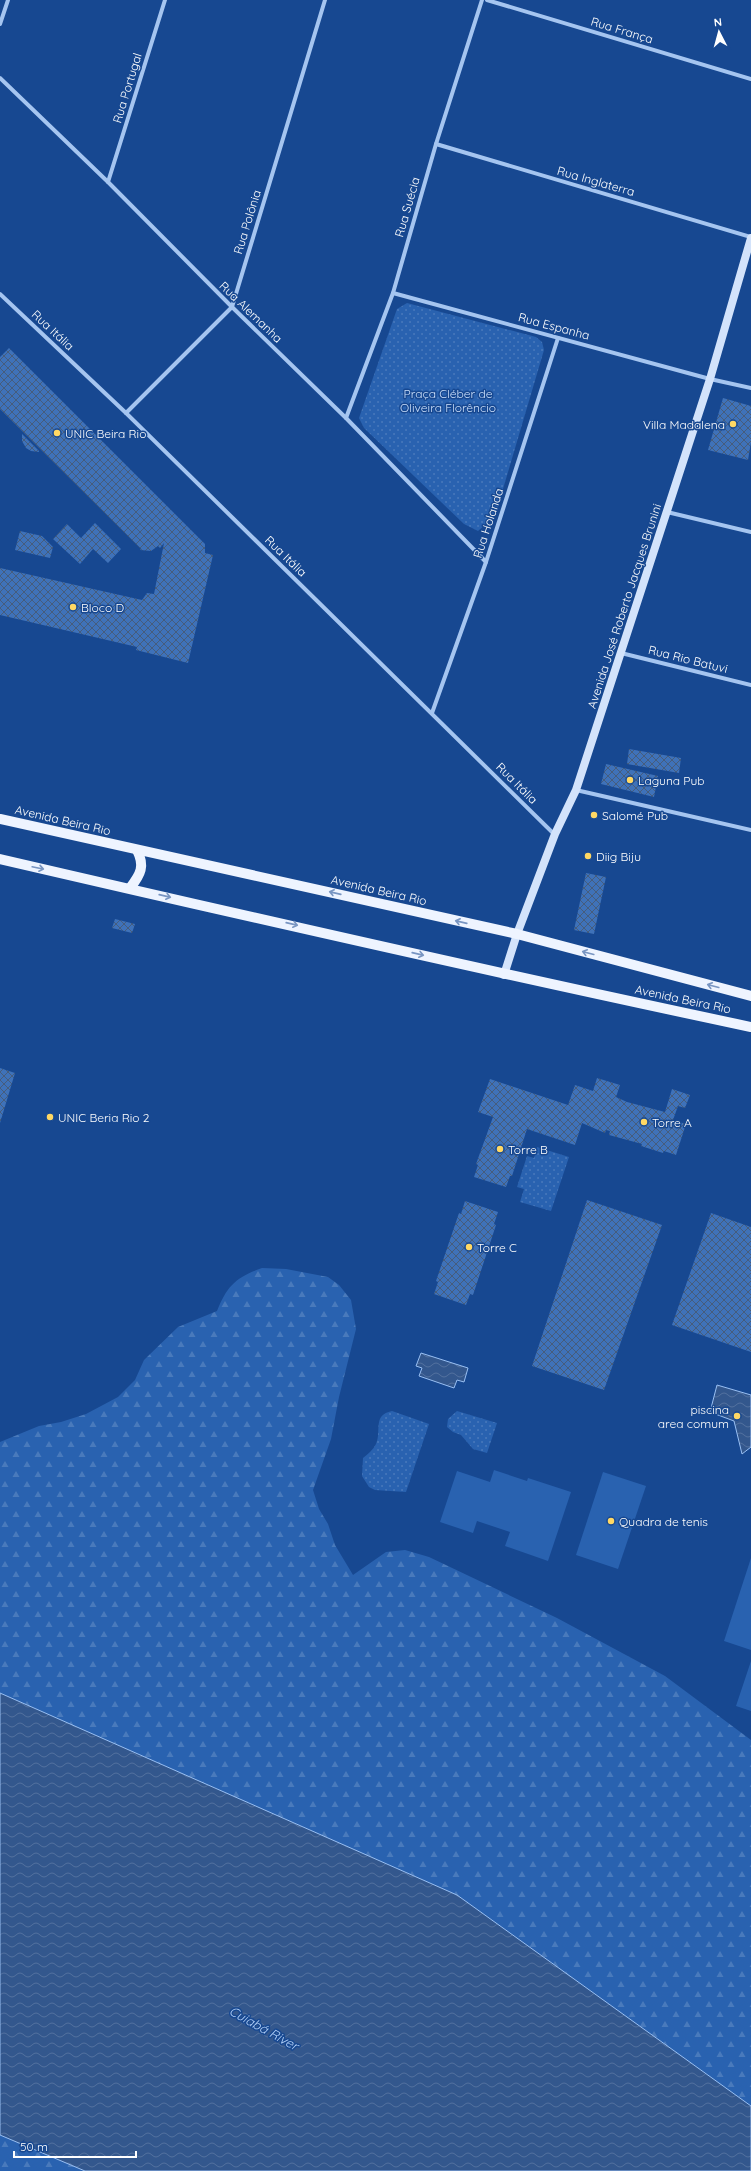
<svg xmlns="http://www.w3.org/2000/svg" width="751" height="2171" viewBox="0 0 751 2171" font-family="Quicksand,sans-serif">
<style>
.green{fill:url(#green-dots)}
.forest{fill:url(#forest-firs)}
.pitch{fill:#2962b0}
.water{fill:url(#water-waves);stroke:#98bff3}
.building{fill:url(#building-cross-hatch)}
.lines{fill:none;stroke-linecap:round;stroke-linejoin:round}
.street{stroke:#a5c5f0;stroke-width:4}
.secondary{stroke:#d3e3fb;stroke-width:8}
.primary{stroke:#eef4ff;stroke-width:10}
.oneway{stroke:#7895c2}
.poi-dot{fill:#ffd864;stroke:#174891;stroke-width:1.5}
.labels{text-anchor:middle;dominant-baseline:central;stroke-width:3;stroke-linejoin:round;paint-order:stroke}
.street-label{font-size:12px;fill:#fff;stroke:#174891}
.park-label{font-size:12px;fill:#cce0fb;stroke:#174891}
.poi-label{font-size:12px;fill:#fff;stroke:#174891;text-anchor:start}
.water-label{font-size:13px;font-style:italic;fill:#b1cff7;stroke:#174891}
</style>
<defs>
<pattern id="green-dots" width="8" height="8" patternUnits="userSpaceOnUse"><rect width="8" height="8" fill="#2962b0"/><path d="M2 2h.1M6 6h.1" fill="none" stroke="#497abc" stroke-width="1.8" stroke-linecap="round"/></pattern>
<pattern id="forest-firs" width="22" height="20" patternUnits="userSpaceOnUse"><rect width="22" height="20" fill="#2962b0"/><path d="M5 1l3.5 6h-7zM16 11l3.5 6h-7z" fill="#497abc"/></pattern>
<pattern id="water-waves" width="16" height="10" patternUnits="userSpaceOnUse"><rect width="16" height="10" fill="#33578d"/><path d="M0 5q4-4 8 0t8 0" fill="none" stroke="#52709e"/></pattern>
<pattern id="building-cross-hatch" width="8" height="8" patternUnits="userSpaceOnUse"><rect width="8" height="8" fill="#3f72b9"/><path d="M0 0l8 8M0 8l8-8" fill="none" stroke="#465d7d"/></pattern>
</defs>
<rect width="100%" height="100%" fill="#174891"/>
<!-- green -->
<g class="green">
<path d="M407,303L536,337L542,342L544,350L495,516L478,531L464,524L364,428L359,418L397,309Z"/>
<path d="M537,1147L569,1157L551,1211L520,1202L524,1189L517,1187L527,1156L534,1158Z"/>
<path d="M392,1411L429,1424L406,1492L375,1490L369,1487L362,1476L363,1458C368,1454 373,1450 376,1444C382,1431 372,1415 392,1411Z"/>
<path d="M457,1411L497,1423L487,1453L473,1449L461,1435L453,1432L447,1427L448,1419Z"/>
</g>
<!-- forest -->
<g class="forest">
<path d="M262,1268L286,1269L328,1277L339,1285L351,1300L356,1329L339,1397L331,1439L313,1490L319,1509L328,1524L335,1545L353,1575L386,1552L405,1550L429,1557L557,1618L665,1676L751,1740V2106L457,1895L0,1693V1442L39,1426L61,1422L86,1414L118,1397L135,1380L144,1360L178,1327L217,1311C227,1286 236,1277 262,1268Z"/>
<path d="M0,2135L85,2171H0Z"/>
</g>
<!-- pitch -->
<g class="pitch">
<path d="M494,1470L527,1481L528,1478L571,1492L548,1561L505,1546L510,1532L477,1521L473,1533L440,1522L457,1471L490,1482Z"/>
<path d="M603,1472L646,1486L618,1569L576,1555Z"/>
<path d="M751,1558V1650L724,1641Z"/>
<path d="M751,1661V1711L736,1706Z"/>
</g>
<!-- water -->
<g class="water">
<path d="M421,1353L468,1368L464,1382L457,1380L454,1388L419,1376L422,1368L416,1366Z"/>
<path d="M717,1385L751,1395V1447L742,1454L734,1421L710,1412Z"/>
<path d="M0,1693L457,1895L751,2106V2171H85L0,2135Z"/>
</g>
<!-- building -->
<g class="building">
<path d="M9,348L205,544V553L213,555L188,663L136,650L137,647L0,615V568L142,600L147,593L154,594L164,543L160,548L158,546L151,551L140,550L141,549L0,409V357Z"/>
<path d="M723,398L751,406V442L748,460L708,450Z"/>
<path d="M22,434L39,451V452L31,451L26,448L22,441Z"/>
<path d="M95,523L121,549L108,563L93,549L80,564L53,539L67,524L81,538Z"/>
<path d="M20,531L42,536L53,547L50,558L15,550Z"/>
<path d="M629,749L681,758L679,773L627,764Z"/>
<path d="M606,764L658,776L654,797L601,784Z"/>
<path d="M586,873L606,877L594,934L574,930Z"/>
<path d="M115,919L135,924L132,933L112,928Z"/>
<path d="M0,1068L15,1073L0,1123Z"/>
<path d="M597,1078L620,1085L616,1097L627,1102L665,1112L672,1089L690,1095L685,1108L678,1106L673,1120L686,1124L676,1155L664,1151L663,1153L641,1146L642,1144L609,1135L610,1131L606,1130L605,1133L582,1123L575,1145L527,1129L512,1176H510L506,1187L474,1177L478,1165L476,1164L493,1117L478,1112L490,1079L568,1105L575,1085L593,1091Z"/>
<path d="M587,1200L662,1225L604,1390L532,1366Z"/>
<path d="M465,1201L498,1212L494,1224L496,1225L473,1295L470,1294L466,1305L434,1294L438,1282L436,1281L459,1213L461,1214Z"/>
<path d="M711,1213L751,1227V1352L672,1325Z"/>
</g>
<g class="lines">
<!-- street -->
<g class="street">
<path d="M487,0L751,79"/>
<path d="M0,24L8,0"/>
<path d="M0,78L108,182L232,307L346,418L486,562"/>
<path d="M436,144L751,237"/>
<path d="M108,182L165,0"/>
<path d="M393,293L710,379L751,388"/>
<path d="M0,294L126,413L554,834"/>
<path d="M126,413L232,307L325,0"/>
<path d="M346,418L393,293L436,144L482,0"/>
<path d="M667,512L751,532"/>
<path d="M621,653L751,685"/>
<path d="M432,713L486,562L558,338"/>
<path d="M576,790L751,830"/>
</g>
<!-- secondary -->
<path class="secondary" d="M504,975L517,934L555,834L576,790L710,379L751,238"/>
<!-- primary -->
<g class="primary">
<path d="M0,819L517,934L751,996"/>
<path d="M0,859C250,917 500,974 751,1027"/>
<path d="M130,888C141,874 145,866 137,850"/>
</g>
</g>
<!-- one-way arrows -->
<defs><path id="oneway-shaft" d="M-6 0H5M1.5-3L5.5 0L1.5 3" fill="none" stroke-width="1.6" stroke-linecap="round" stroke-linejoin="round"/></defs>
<g class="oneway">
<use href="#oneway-shaft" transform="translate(38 868) rotate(12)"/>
<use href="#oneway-shaft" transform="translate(335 893) rotate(-167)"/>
<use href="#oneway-shaft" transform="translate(165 896) rotate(13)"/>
<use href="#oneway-shaft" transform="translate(461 922) rotate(-167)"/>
<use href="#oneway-shaft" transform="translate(292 924) rotate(13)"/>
<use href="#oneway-shaft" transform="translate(588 953) rotate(-165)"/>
<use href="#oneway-shaft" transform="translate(418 954) rotate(13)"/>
<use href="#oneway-shaft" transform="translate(713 986) rotate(-165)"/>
</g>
<!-- markers -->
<g class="poi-dot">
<circle cx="733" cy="424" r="4"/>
<circle cx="57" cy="433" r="4"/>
<circle cx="73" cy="607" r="4"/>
<circle cx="630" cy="780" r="4"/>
<circle cx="594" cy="815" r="4"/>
<circle cx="588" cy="856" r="4"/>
<circle cx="50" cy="1117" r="4"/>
<circle cx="644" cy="1122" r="4"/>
<circle cx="500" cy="1149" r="4"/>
<circle cx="469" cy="1247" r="4"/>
<circle cx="737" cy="1416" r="4"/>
<circle cx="611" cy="1521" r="4"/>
</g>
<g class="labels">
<!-- street labels -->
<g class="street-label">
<text transform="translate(622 30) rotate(17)">Rua França</text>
<text transform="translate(127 88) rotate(-73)">Rua Portugal</text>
<text transform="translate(596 181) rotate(16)">Rua Inglaterra</text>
<text transform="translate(407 207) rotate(-74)">Rua Suécia</text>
<text transform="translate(247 222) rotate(-73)">Rua Polônia</text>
<text transform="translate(251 312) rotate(44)">Rua Alemanha</text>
<text transform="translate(554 326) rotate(15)">Rua Espanha</text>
<text transform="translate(53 330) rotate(43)">Rua Itália</text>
<text transform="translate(488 523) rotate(-72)">Rua Holanda</text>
<text transform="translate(286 556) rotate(44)">Rua Itália</text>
<text transform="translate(624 606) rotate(-72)">Avenida José Roberto Jacques Brunini</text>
<text transform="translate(688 659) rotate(14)">Rua Rio Batuvi</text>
<text transform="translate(517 783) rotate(45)">Rua Itália</text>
<text transform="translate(63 820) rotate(13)">Avenida Beira Rio</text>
<text transform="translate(379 890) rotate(13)">Avenida Beira Rio</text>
<text transform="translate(683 999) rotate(12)">Avenida Beira Rio</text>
</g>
<!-- park labels -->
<g class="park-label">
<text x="448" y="393">Praça Cléber de<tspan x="448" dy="14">Oliveira Florêncio</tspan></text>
</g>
<!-- poi labels -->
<g class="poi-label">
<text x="725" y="424" text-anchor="end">Villa Madalena</text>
<text x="65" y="433">UNIC Beira Rio</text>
<text x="81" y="607">Bloco D</text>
<text x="638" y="780">Laguna Pub</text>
<text x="602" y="815">Salomé Pub</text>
<text x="596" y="856">Diig Biju</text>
<text x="58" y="1117">UNIC Beria Rio 2</text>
<text x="652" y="1122">Torre A</text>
<text x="508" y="1149">Torre B</text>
<text x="477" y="1247">Torre C</text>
<text x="729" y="1409" text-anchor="end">piscina<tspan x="729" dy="14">area comum</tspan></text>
<text x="619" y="1521">Quadra de tenis</text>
</g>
<!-- water labels -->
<g class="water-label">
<text transform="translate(264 2028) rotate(29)">Cuiabá River</text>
</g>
</g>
<!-- north arrow -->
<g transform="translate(719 32) rotate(354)" stroke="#174891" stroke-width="3" paint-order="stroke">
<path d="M0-3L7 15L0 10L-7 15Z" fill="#ffffff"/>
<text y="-6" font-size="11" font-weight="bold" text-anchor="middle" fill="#ffffff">N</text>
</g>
<!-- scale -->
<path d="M14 2151v6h122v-6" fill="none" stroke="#ffffff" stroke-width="2"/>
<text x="20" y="2151" font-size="12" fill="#ffffff" stroke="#174891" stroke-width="3" paint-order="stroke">50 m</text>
</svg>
